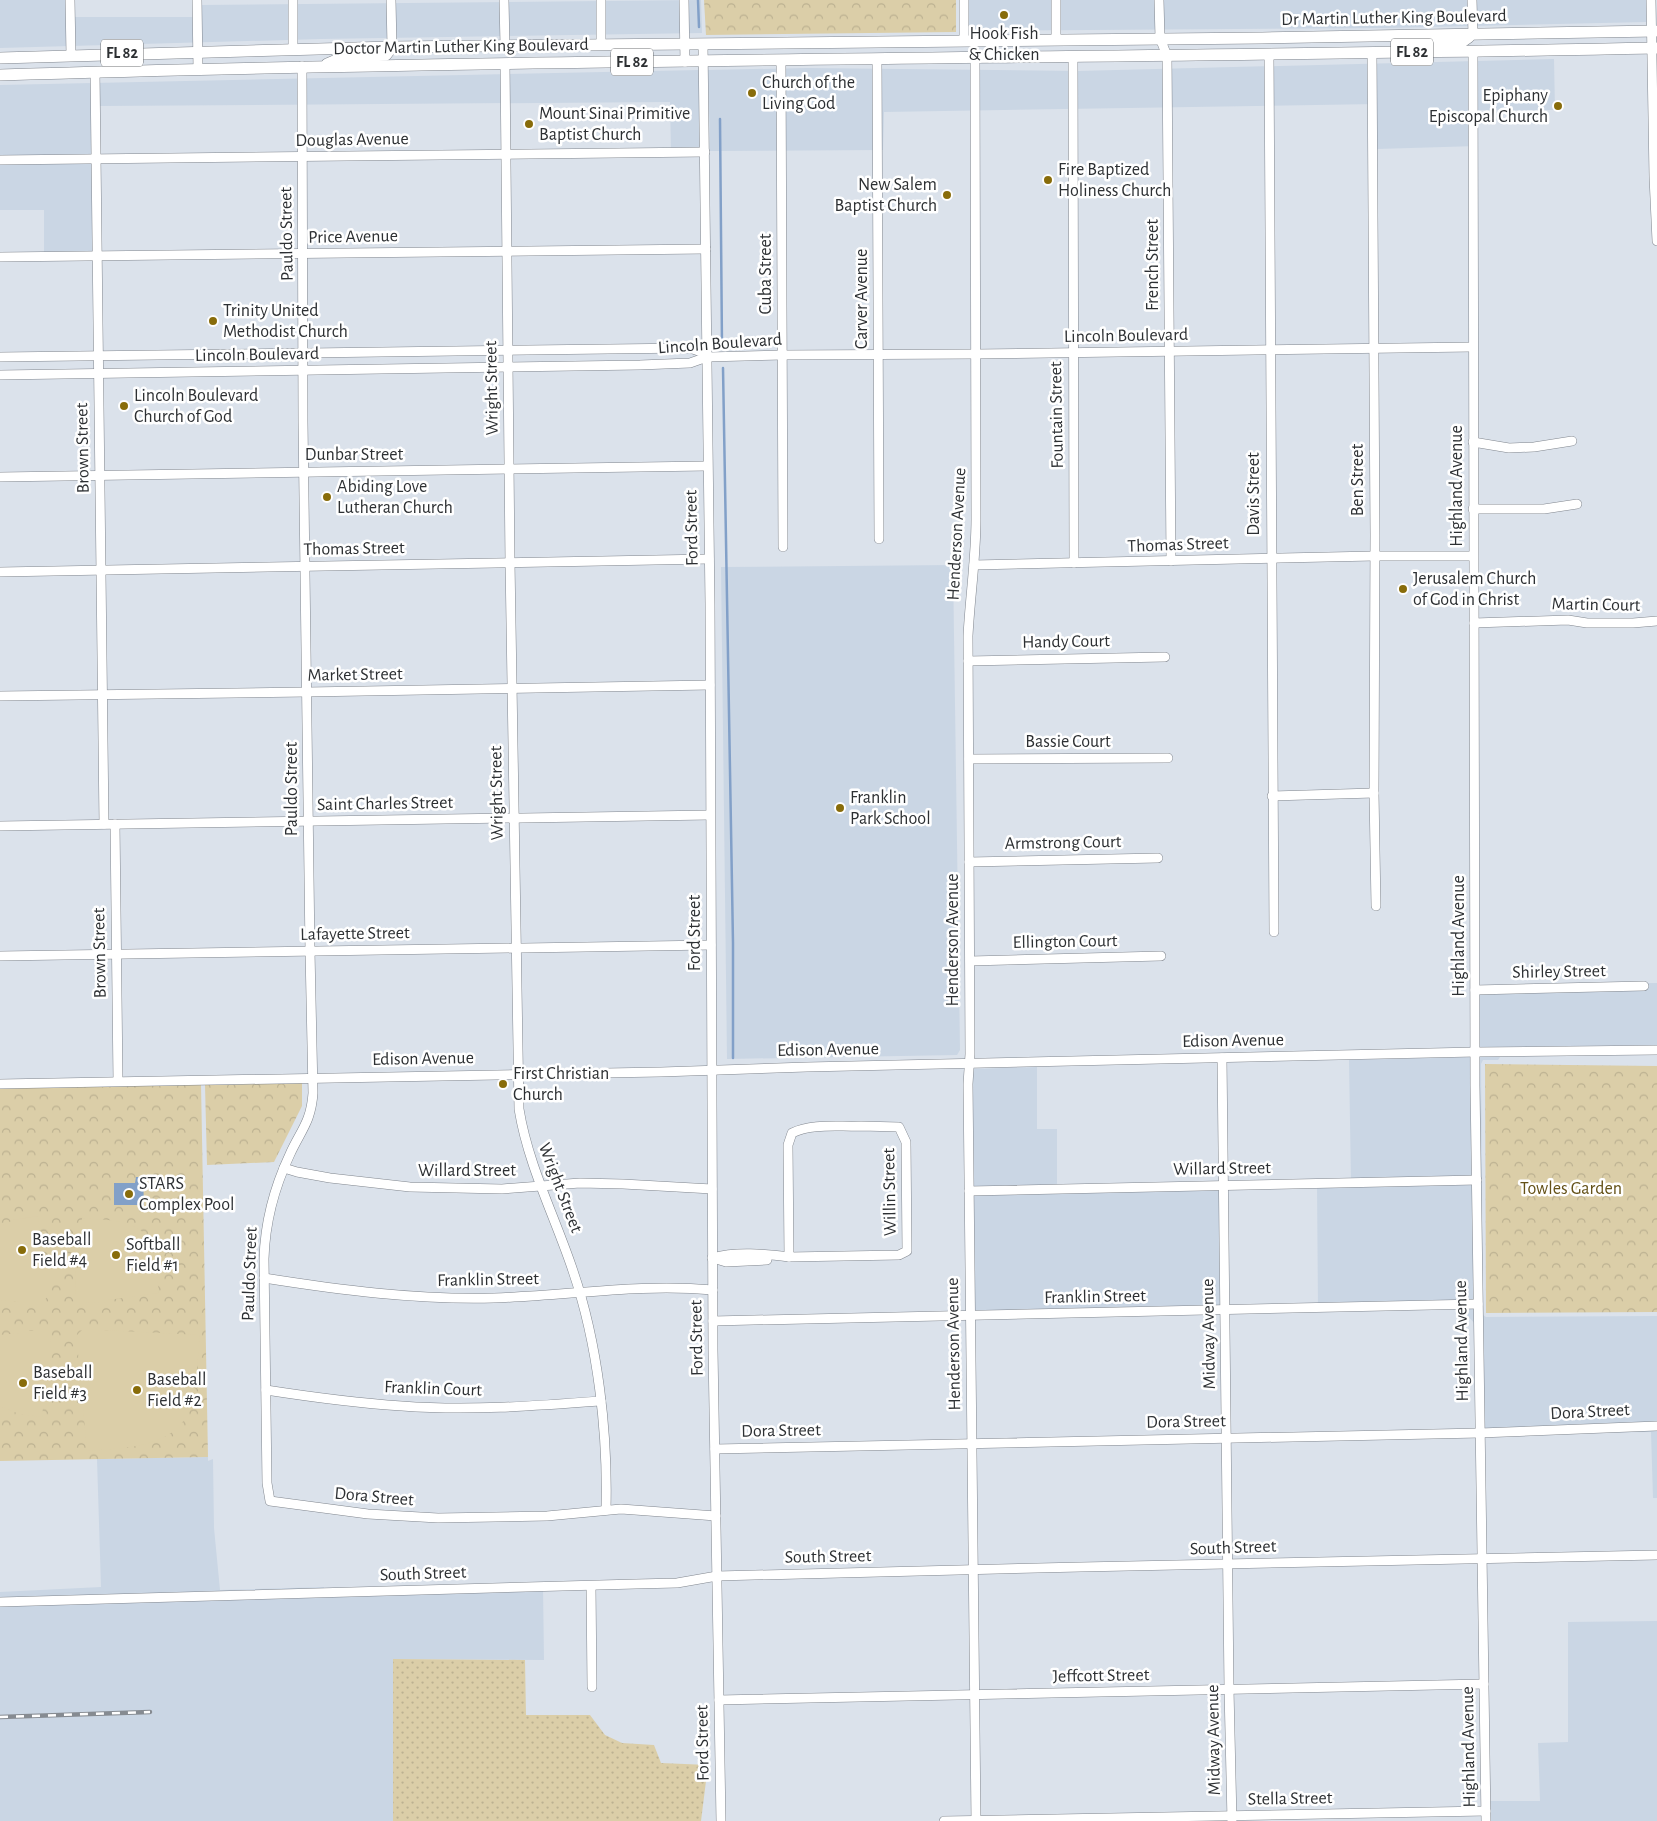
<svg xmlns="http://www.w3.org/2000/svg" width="1657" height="1821" viewBox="0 0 1657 1821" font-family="'Alegreya Sans',sans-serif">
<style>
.built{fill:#cad6e4}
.grass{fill:url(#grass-dots)}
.park{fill:url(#park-crowns)}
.pitch{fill:#dbcea8}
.water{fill:#82a0c8}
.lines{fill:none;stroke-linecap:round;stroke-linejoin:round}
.stream{stroke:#82a0c8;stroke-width:2.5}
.minor-casing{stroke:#80868e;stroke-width:10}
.major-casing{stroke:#80868e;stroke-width:12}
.minor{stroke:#fff;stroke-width:9}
.major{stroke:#fff;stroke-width:11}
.rail-casing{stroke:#868b91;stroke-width:4.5}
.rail{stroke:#fff;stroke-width:2.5;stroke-dasharray:8;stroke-linecap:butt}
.poi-dot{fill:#886c0a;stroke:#fff;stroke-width:2}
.labels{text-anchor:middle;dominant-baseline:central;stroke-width:5;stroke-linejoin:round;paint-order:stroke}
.shield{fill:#fff;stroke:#6c6e70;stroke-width:1}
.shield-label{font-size:16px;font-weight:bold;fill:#2d3033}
.street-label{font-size:18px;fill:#2d3033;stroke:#fff}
.poi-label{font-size:18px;fill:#2d3033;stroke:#fff;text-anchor:start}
.park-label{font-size:18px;fill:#645117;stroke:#fff}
</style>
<defs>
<pattern id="grass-dots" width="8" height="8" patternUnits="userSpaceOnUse" patternTransform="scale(1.25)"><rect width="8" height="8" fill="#dbcea8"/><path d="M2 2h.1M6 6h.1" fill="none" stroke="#bcb191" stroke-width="1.8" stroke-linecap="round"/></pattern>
<pattern id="park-crowns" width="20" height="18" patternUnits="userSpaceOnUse" patternTransform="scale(1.25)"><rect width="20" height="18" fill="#dbcea8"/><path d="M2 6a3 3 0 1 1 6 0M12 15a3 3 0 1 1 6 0" fill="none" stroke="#bcb191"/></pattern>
</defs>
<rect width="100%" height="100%" fill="#dbe2eb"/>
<!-- built -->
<g class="built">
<path d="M0,0H73L74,17H201V5L701,0L702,33L321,39L0,48Z"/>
<path d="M960,0H1646V22L1384,28L960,31Z"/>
<path d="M1554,59L1555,110H1477V146L1377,149V104L884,112L883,150L710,151L708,70L807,68L1078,71Z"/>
<path d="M699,70L701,152H671L670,102L99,106V254H44V210H0V85Z"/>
<path d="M953,565L960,1050L957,1055L727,1059L721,567Z"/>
<path d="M1657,983V1045L1469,1047L1478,1037V985Z"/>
<path d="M1476,1057H1500L1498,1060H1483L1481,1064L1483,1315L1486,1317L1657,1316V1498H1653L1651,1432L1483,1434L1481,1330L1458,1306L1318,1308L1317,1184L1351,1183L1349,1060Z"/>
<path d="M1037,1067V1129H1057V1190L1227,1185L1229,1309L974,1315L973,1069Z"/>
<path d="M208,1457V1461L213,1459L214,1528L220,1590L324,1587V1592L543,1586L544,1660L393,1659V1821H0V1592L101,1587L97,1459Z"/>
<path d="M1657,1621V1821H1491L1490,1801H1540L1538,1743L1568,1742V1622Z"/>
</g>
<!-- grass -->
<path class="grass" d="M393,1659L525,1660L526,1715H590L605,1735L622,1743L654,1745L661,1763L708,1765L701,1821H393Z"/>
<!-- park -->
<g class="park">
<path d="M704,0H956V32L706,35Z"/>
<path d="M1485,1064L1657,1066V1312L1486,1313Z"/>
<path d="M302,1083V1106L274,1162L207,1165L205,1085Z"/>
<path d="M201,1084L208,1457L0,1461V1087Z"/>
</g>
<!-- pitch -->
<g class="pitch">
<path d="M38,1216L46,1273H49V1295L41,1304H19V1302L0,1300V1227L13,1220Z"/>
<path d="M82,1218C109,1221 143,1217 153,1249L159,1293L108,1300L107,1302L86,1303L76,1294L75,1272L78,1271Z"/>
<path d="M85,1327H98L101,1330L200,1335C197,1359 198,1388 189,1411C173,1449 121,1448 87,1451L78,1353L74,1351V1338Z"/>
<path d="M19,1331H42L50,1339L51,1360L48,1361L42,1417L19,1414L0,1406V1335L19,1333Z"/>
</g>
<!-- water -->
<path class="water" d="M136,1177H143L144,1205H114V1183H135Z"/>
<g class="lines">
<!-- stream -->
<g class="stream">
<path d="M698,0L699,27"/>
<path d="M720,119L722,346"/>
<path d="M723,368L733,943V1058"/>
</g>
<defs>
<g id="minor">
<path d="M70,0L71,55"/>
<path d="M197,0L198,69"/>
<path d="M293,0V49"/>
<path d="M391,0L392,47"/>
<path d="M504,0L505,46"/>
<path d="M684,0L685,62"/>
<path d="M1056,0V40"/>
<path d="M1159,0L1160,38L1167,56L1171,561"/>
<path d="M1472,0L1473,34"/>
<path d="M1651,0L1654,177L1657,241"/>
<path d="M964,41V0"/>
<path d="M703,44L710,604L713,1350L721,1821"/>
<path d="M601,45V0"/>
<path d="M1473,52L1475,1086L1486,1821"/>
<path d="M1372,53L1375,535L1374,793L1376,906"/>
<path d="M1269,55L1274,932"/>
<path d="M1073,57L1074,563"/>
<path d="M975,58L976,519C976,558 970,597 968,636L970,1054L968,1084L976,1821"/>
<path d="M877,59L879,539"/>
<path d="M781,60L783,547"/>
<path d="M505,64L510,562L519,1109C528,1165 555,1217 573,1271C598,1344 608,1433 606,1510"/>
<path d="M302,66L303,422L310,951L313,1093C311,1122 301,1130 290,1154C274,1188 265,1221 264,1259L267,1483L270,1501L368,1514L438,1518L547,1516L621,1509L716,1516"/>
<path d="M95,72L104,824"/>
<path d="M0,160L705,152"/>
<path d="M0,257L706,249"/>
<path d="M0,357L690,348L707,354"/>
<path d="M0,375L640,365L690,363L707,357L782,355L976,354L1473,347"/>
<path d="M1473,442L1509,448L1534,447L1572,441"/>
<path d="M0,477L707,466"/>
<path d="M1473,509H1544L1577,504"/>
<path d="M974,565L1374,556H1473"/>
<path d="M0,572L709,559"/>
<path d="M1474,623L1568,620L1587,623H1633L1657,621"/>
<path d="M968,661L1165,657"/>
<path d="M0,696L307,692L710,685"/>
<path d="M969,759L1168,758"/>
<path d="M1272,796L1374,793"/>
<path d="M115,824L118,1081"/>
<path d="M0,826L710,815"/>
<path d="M969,862L1158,858"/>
<path d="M0,956L711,945"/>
<path d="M970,961L1161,956"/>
<path d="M1475,990L1644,986"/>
<path d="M1222,1058L1229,1689L1232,1821"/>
<path d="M0,1084L661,1072L807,1067L1476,1052L1657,1050"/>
<path d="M861,1126L899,1127L906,1142L907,1251L899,1255L789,1257L788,1145L792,1133C812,1123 839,1127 861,1126Z"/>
<path d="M284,1168L297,1172L330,1178L410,1187L502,1189L580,1183L623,1184L712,1189"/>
<path d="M969,1191L1477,1180"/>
<path d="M712,1258C737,1251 764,1254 789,1257"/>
<path d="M713,1258L726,1262L767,1260"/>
<path d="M264,1278C340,1290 416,1300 494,1298C567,1296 639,1283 713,1290"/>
<path d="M713,1321L1478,1304"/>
<path d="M266,1390C311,1397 356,1403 402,1406C468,1411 534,1406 601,1401"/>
<path d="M715,1449L1480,1433L1657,1426"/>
<path d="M591,1586L592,1687"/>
<path d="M0,1602L636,1584L677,1583L717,1576L1081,1567L1657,1555"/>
<path d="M719,1700L1484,1684"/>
<path d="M944,1821L1486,1811"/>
</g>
<g id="major">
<path d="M1418,52L1428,44L1462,42L1469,37"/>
<path d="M0,58L392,47L1262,38L1657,31"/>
<path d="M327,64L341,58L386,55L392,47"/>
<path d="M0,75C552,58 1105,59 1657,48"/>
</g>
</defs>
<!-- minor casing -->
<use href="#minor" class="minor-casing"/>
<!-- major casing -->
<use href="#major" class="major-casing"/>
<!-- minor -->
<use href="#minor" class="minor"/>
<!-- major -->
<use href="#major" class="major"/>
<defs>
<path id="rail" d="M0,1717L150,1712"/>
</defs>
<!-- rail casing -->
<use href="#rail" class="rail-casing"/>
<!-- rail -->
<use href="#rail" class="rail"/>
</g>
<!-- markers -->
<g class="poi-dot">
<circle cx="1004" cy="15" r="5"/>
<circle cx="752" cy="93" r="5"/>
<circle cx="1558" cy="106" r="5"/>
<circle cx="529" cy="124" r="5"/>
<circle cx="1048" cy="180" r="5"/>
<circle cx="947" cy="195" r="5"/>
<circle cx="213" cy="321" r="5"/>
<circle cx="124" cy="406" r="5"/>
<circle cx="327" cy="497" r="5"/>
<circle cx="1403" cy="589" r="5"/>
<circle cx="840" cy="808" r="5"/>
<circle cx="503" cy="1084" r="5"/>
<circle cx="129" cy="1194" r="5"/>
<circle cx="22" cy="1250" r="5"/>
<circle cx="116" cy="1255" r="5"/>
<circle cx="23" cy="1383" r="5"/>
<circle cx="137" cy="1390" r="5"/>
</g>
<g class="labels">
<!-- shield labels -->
<g class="shield">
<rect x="1391" y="38.5" width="42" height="27" rx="4"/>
<rect x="101" y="39.5" width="42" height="27" rx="4"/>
<rect x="611" y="48.5" width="42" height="27" rx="4"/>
</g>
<g class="shield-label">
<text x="1412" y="52">FL 82</text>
<text x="122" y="53">FL 82</text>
<text x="632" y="62">FL 82</text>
</g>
<!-- street labels -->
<g class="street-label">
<text transform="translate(1394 18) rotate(-1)">Dr Martin Luther King Boulevard</text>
<text transform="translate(461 47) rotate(-1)">Doctor Martin Luther King Boulevard</text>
<text transform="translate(352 140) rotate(-1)">Douglas Avenue</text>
<text transform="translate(287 234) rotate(-91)">Pauldo Street</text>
<text transform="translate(353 237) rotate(-1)">Price Avenue</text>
<text transform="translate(1153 265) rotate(-90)">French Street</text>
<text transform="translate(766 274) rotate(-90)">Cuba Street</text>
<text transform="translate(862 299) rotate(-90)">Carver Avenue</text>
<text transform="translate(1126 336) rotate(-1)">Lincoln Boulevard</text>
<text transform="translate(720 344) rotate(-4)">Lincoln Boulevard</text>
<text transform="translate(257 355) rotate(-1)">Lincoln Boulevard</text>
<text transform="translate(492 388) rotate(-91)">Wright Street</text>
<text transform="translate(1057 415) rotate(-91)">Fountain Street</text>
<text transform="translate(83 448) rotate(-91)">Brown Street</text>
<text x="354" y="455">Dunbar Street</text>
<text transform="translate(1358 480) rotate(-90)">Ben Street</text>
<text transform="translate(1457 486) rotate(-90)">Highland Avenue</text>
<text transform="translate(1254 494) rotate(-90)">Davis Street</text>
<text transform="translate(692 528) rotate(-91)">Ford Street</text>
<text transform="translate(957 534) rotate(-87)">Henderson Avenue</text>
<text transform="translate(1178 545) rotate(-2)">Thomas Street</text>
<text transform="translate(354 549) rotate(-1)">Thomas Street</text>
<text transform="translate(1596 605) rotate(1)">Martin Court</text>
<text transform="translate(1066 642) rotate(-1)">Handy Court</text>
<text transform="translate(355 675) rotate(-1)">Market Street</text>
<text x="1068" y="742">Bassie Court</text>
<text transform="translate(292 789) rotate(-90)">Pauldo Street</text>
<text transform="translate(497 793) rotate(-91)">Wright Street</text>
<text transform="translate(385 804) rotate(-1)">Saint Charles Street</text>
<text transform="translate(1063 843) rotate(-1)">Armstrong Court</text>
<text transform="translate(695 933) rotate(-90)">Ford Street</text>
<text transform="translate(355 934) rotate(-1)">Lafayette Street</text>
<text transform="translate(1459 936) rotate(-90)">Highland Avenue</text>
<text transform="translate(953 940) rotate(-90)">Henderson Avenue</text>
<text transform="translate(1065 942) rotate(-1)">Ellington Court</text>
<text transform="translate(100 953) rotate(-91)">Brown Street</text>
<text transform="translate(1559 972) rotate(-1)">Shirley Street</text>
<text transform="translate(1233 1041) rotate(-1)">Edison Avenue</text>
<text transform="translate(828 1050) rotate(-1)">Edison Avenue</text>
<text transform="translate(423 1059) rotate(-1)">Edison Avenue</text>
<text transform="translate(1222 1169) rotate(-1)">Willard Street</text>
<text x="467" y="1171">Willard Street</text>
<text transform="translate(560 1188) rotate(69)">Wright Street</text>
<text transform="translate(890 1192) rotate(-91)">Willin Street</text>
<text transform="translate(250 1274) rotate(-88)">Pauldo Street</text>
<text transform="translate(488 1280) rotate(-1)">Franklin Street</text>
<text transform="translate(1095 1297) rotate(-1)">Franklin Street</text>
<text transform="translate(1209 1334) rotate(-91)">Midway Avenue</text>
<text transform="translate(697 1338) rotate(-91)">Ford Street</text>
<text transform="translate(1462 1341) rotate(-91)">Highland Avenue</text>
<text transform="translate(954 1344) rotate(-91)">Henderson Avenue</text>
<text transform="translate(433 1389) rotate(2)">Franklin Court</text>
<text transform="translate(1590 1412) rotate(-3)">Dora Street</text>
<text transform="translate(1186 1422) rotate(-1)">Dora Street</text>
<text transform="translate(781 1431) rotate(-1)">Dora Street</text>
<text transform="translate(374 1497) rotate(5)">Dora Street</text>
<text transform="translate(1233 1548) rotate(-2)">South Street</text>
<text transform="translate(828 1557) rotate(-1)">South Street</text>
<text transform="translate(423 1574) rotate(-2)">South Street</text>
<text transform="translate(1101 1676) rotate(-1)">Jeffcott Street</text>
<text transform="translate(1214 1740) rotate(-91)">Midway Avenue</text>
<text transform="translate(703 1743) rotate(-91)">Ford Street</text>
<text transform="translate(1469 1747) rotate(-91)">Highland Avenue</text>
<text transform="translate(1290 1799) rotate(-1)">Stella Street</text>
</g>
<!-- poi labels -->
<g class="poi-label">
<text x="1004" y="34" text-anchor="middle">Hook Fish<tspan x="1004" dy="21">&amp; Chicken</tspan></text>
<text x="762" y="83">Church of the<tspan x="762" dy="21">Living God</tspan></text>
<text x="1548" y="96" text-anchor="end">Epiphany<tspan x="1548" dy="21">Episcopal Church</tspan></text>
<text x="539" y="114">Mount Sinai Primitive<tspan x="539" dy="21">Baptist Church</tspan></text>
<text x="1058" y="170">Fire Baptized<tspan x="1058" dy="21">Holiness Church</tspan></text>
<text x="937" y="185" text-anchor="end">New Salem<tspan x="937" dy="21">Baptist Church</tspan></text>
<text x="223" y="311">Trinity United<tspan x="223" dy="21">Methodist Church</tspan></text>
<text x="134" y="396">Lincoln Boulevard<tspan x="134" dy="21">Church of God</tspan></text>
<text x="337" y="487">Abiding Love<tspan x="337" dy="21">Lutheran Church</tspan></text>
<text x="1413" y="579">Jerusalem Church<tspan x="1413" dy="21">of God in Christ</tspan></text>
<text x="850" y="798">Franklin<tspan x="850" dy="21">Park School</tspan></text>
<text x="513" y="1074">First Christian<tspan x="513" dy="21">Church</tspan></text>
<text x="139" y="1184">STARS<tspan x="139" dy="21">Complex Pool</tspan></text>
<text x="32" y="1240">Baseball<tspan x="32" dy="21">Field #4</tspan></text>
<text x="126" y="1245">Softball<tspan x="126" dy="21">Field #1</tspan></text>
<text x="33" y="1373">Baseball<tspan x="33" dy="21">Field #3</tspan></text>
<text x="147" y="1380">Baseball<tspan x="147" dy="21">Field #2</tspan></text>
</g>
<!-- park labels -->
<g class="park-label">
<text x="1571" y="1189">Towles Garden</text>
</g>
</g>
</svg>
